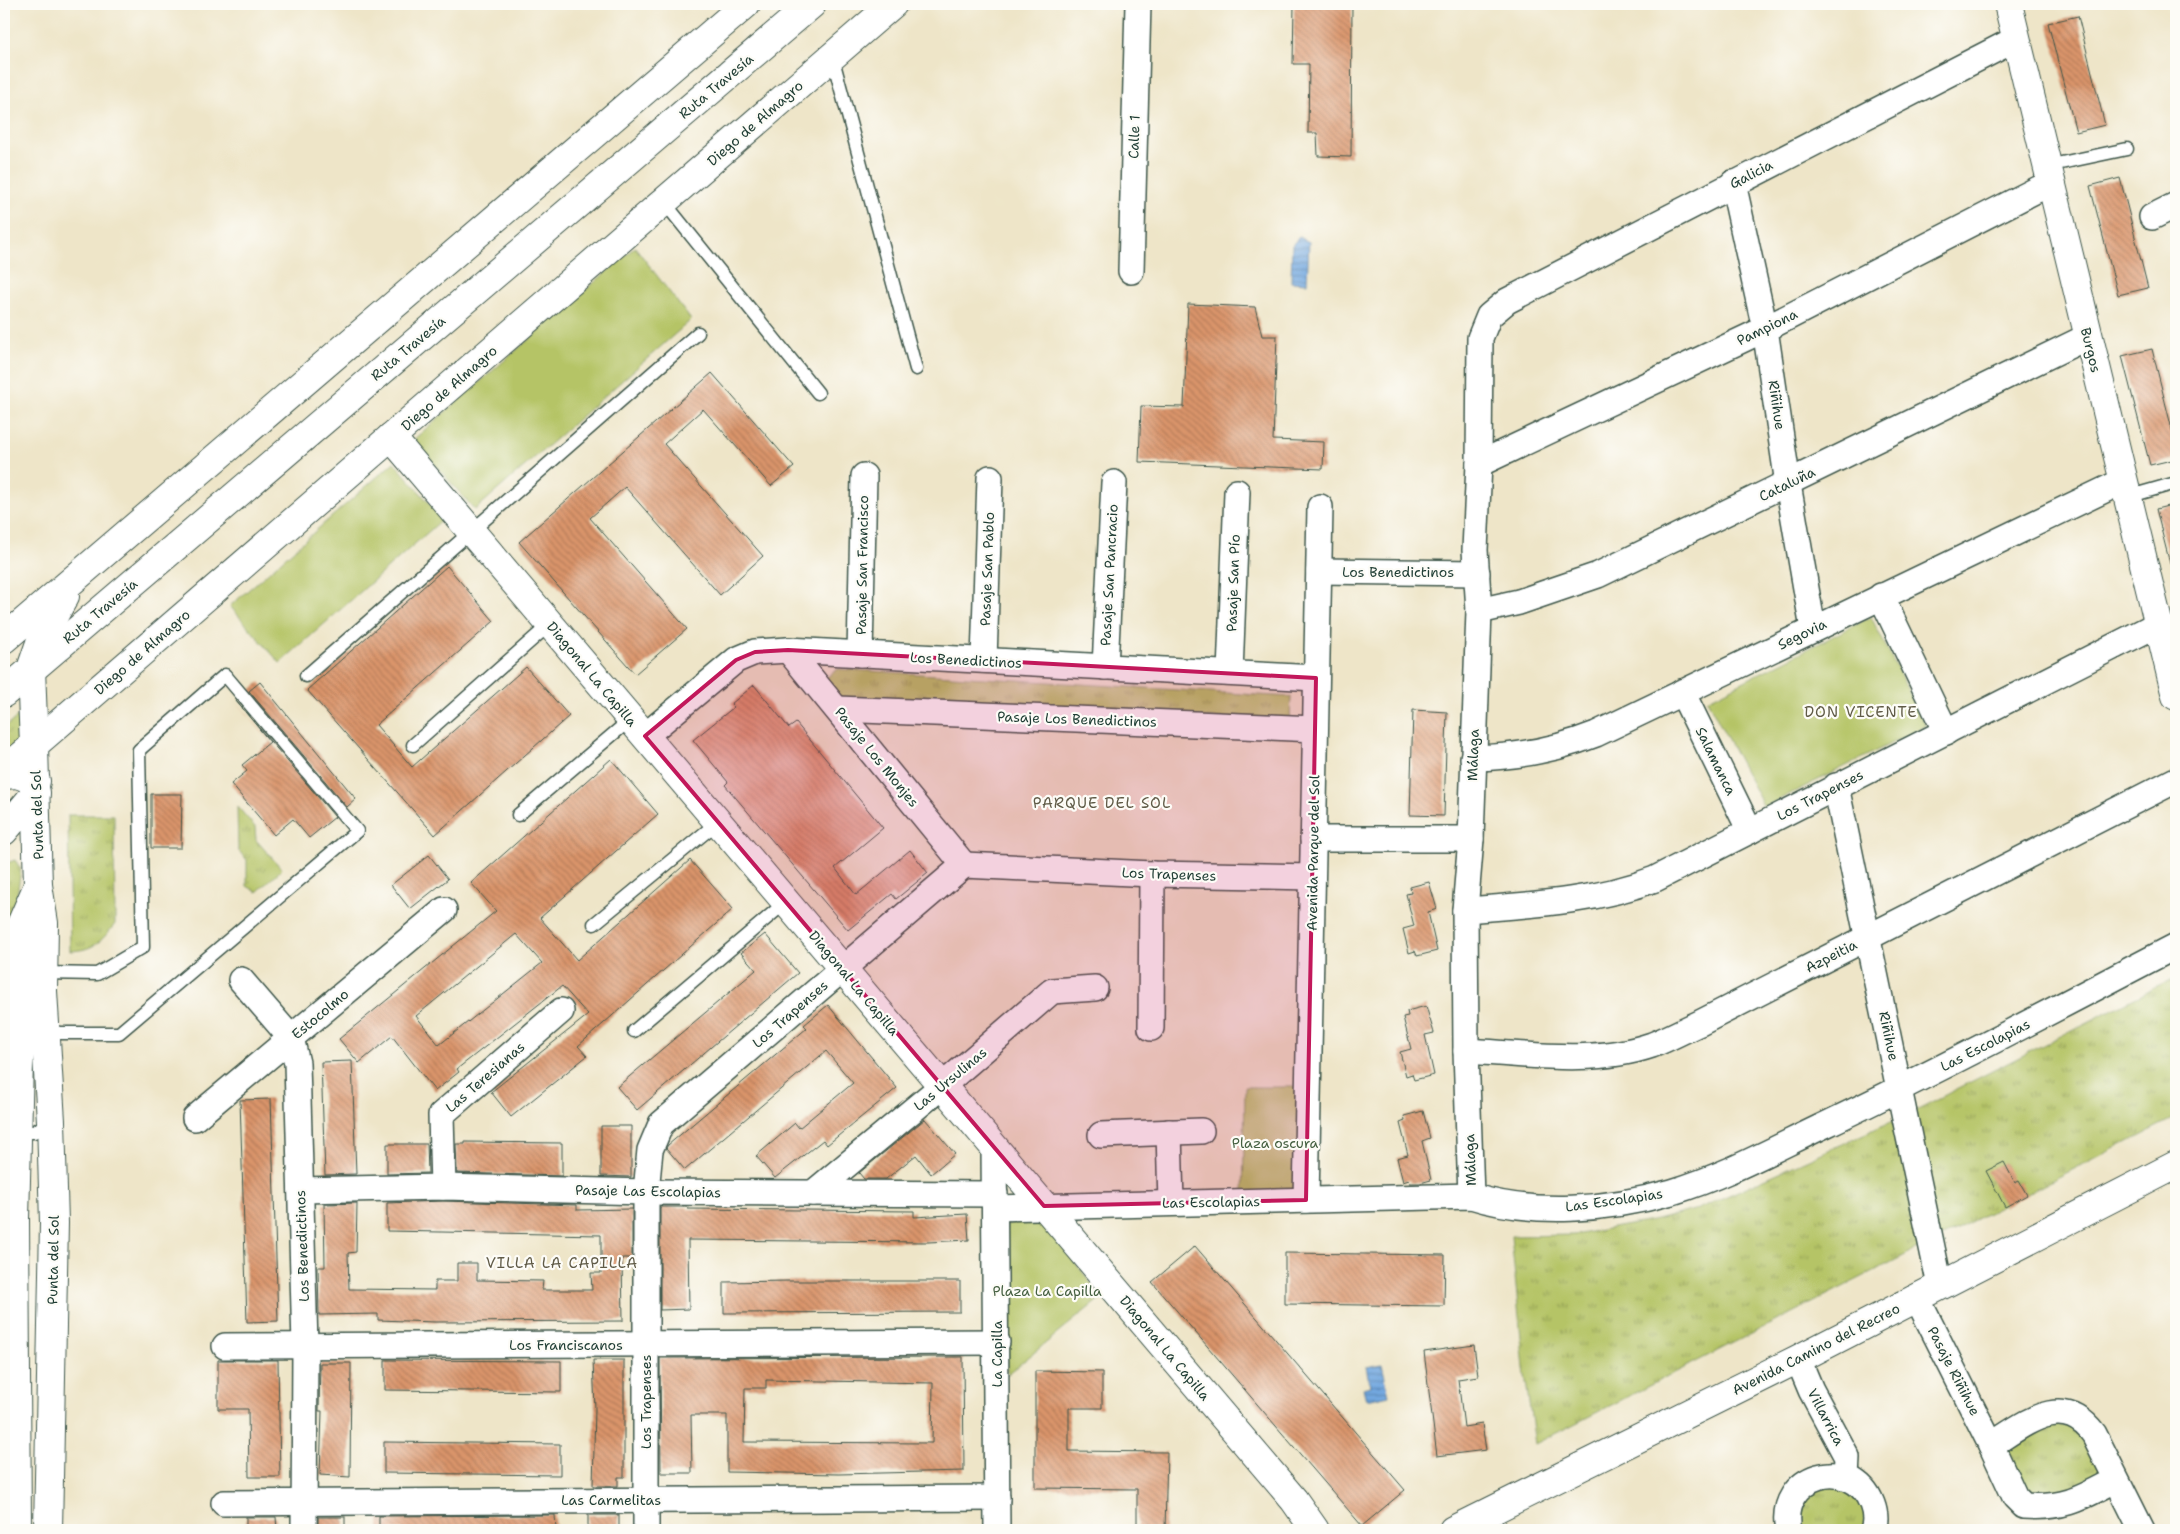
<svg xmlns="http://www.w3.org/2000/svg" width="2180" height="1534" viewBox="0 0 2180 1534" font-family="'Shantell Sans',sans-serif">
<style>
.grass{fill:url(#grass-tufts);stroke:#6a804d}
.park{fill:#b5c466;stroke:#6a804d}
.water{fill:url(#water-rules);stroke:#48728a}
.building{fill:url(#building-back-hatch);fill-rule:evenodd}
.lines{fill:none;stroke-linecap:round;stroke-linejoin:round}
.service-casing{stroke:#3e564a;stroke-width:15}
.minor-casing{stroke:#3e564a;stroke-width:28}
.tertiary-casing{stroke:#3e564a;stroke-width:30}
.secondary-casing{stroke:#3e564a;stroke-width:30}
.primary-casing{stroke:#3e564a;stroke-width:30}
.trunk-casing{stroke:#3e564a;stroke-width:30}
.service{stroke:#fff;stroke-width:12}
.minor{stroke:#fff;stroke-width:25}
.tertiary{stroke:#fff;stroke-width:28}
.secondary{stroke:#fff;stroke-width:28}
.primary{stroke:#fff;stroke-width:28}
.trunk{stroke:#fff;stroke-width:28}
.marked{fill:#c2185b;fill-opacity:0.2;stroke:#c2185b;stroke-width:4;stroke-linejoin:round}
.labels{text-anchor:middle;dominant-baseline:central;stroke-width:4.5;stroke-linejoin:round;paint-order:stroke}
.street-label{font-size:14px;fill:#1f3d34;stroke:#fdfcf7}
.park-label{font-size:14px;fill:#445f40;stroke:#fdfcf7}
.neighbourhood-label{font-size:15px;letter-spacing:1px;fill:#605b47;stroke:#fdfcf7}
</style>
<defs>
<pattern id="grass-tufts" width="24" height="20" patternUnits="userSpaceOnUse" patternTransform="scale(1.25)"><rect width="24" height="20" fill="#b5c466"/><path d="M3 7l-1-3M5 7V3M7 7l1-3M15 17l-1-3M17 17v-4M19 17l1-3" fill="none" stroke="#93a055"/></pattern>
<pattern id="water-rules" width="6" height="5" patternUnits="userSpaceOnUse" patternTransform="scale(1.25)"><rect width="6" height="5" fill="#72a7df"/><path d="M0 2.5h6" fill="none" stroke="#5d89b6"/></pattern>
<pattern id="building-back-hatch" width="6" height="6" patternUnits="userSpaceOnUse" patternTransform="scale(1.25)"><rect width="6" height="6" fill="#da946a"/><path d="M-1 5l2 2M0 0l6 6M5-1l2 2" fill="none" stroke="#b07a58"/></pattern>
</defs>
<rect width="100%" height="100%" fill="#fdfcf7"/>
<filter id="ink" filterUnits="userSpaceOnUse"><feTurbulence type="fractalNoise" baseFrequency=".02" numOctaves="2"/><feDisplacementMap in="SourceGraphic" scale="10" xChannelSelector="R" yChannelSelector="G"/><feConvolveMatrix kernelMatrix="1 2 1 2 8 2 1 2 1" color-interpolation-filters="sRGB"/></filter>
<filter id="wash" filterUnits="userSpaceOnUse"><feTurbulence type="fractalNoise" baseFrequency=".0096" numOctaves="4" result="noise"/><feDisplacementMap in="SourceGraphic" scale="20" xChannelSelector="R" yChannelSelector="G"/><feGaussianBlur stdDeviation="1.12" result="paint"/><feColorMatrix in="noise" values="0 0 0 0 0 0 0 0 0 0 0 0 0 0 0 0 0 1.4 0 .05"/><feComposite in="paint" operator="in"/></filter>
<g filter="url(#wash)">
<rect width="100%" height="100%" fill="#eee5c8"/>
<!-- grass -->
<g class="grass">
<path d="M838,669L1291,697L1290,722L840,700L823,680Z"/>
<path d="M22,713L20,739L4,753V728Z"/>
<path d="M237,806L255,827L256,840L282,869L257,892L247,886V860L238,850Z"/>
<path d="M68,815H114L115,924C101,942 94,950 70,951Z"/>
<path d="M15,860L21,869L13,923L4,913V864Z"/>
<path d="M2176,977V1117L1535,1444L1524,1368L1511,1236L1574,1235L1657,1220L1698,1209L1908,1114Z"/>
<path d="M2052,1422L2079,1428L2104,1476L2068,1495L2027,1498L2002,1448Z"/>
<path d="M1833,1482L1863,1503L1865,1530H1793L1800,1496Z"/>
</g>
<!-- park -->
<g class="park">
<path d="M635,247L691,320L475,510L413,440Z"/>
<path d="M394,462L443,519L280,663L230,606Z"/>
<path d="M1871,617L1926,726L1764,807L1707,700Z"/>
<path d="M1245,1087H1308L1306,1200L1243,1201Z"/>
<path d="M1027,1217L1047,1227L1102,1297L1008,1374L1006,1225Z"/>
</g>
<!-- water -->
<g class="water">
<path d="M1299,237L1309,242L1307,283L1291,282L1292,245Z"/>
<path d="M1382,1364L1389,1395L1366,1400L1363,1388L1370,1386L1366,1367Z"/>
</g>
<g id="blocks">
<!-- building -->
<g class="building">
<path d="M1294,4H1352L1351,157L1318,156L1317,133H1308L1309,64H1293Z"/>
<path d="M2078,16L2105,125L2076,132L2048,23Z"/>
<path d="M2120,178L2148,288L2118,295L2090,186Z"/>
<path d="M1188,304L1255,307L1262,336H1277L1273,440L1324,442L1323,469L1139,462L1141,406L1184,407Z"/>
<path d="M2152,349L2176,446V459L2150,465L2122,356Z"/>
<path d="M712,373L794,467L771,486L703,409L664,444L763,556L720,595L625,487L590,518L687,629L635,674L519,542Z"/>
<path d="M2176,504V563L2170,564L2156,509Z"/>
<path d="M447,566L494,621L376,725L412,767L526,667L569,716L435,835L307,690Z"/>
<path d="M260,682L356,799L347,807L249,691Z"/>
<path d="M754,685L789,728L796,723L883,828L835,868L856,895L910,850L928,873L896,899L892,894L848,930L725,785L728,782L693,740L734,707L731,704Z"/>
<path d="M236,701L335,817L309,838L293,819L274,835L231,784L247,771L242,765L270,742Z"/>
<path d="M1413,710L1447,712L1444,816L1410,815Z"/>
<path d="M611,759L658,814L540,918L577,960L690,860L733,909L578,1046L587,1056L511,1117L491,1092L588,1015L562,986L457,1069L459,1072L435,1091L392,1036L359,1063L339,1039L496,911L471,883ZM516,934L542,963L439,1045L416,1016Z"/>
<path d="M151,794H182L181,848H151Z"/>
<path d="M429,855L448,879L410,909L391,885Z"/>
<path d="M1429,882L1437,909L1428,912L1437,951L1417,956L1415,951L1409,953L1403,929L1414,926L1406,894L1411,893L1410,887Z"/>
<path d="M765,934L798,973L637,1110L617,1087L756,970L741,953Z"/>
<path d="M828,1005L897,1088L827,1145L823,1140L775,1178L756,1156L795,1123L799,1128L853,1083L826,1051L685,1170L666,1148L668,1145L807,1028L804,1025Z"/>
<path d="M1426,1006L1434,1033L1425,1035L1434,1075L1414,1080L1412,1074L1406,1076L1400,1052L1411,1049L1403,1017L1408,1016L1407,1011Z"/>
<path d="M352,1061L356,1174L325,1175L321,1062Z"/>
<path d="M271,1099L278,1321L247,1322L240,1100Z"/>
<path d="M1423,1111L1430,1138L1422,1141L1431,1180L1420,1183H1410L1409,1180L1403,1182L1397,1158L1408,1155L1400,1123L1405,1121L1404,1116Z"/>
<path d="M925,1119L955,1154L931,1174L916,1155L886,1179H864L859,1173Z"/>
<path d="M601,1126H631V1177L601,1176Z"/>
<path d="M465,1142L562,1143V1176L457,1173L456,1144H465Z"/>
<path d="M387,1144H427L428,1173L387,1174Z"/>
<path d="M2004,1162L2015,1183L2019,1181L2027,1195L2005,1207L1986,1171Z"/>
<path d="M443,1201L577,1205V1210L632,1209V1258H622L623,1321L435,1322L378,1320V1314L319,1315L318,1267H325L324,1204H326L357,1203L356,1252L348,1253L349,1289L435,1290V1281H457V1263H477V1280L543,1281L542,1290H592L591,1273H601V1235L387,1231V1203Z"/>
<path d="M660,1207H687L688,1209L914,1211V1217L967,1214L969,1240L928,1242L688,1240L689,1309L660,1310Z"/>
<path d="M1195,1246L1405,1490L1362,1526L1152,1282Z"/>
<path d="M1285,1253L1445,1255L1444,1306L1285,1304Z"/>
<path d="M789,1281H960V1312L724,1313V1282Z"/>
<path d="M1474,1345L1478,1376L1458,1379L1464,1427L1482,1424L1486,1450L1437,1456L1424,1352Z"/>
<path d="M963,1357L964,1471L839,1474L727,1472V1415H691L692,1473H661L660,1358ZM766,1380L933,1383L932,1443L744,1442L745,1388H766Z"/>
<path d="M218,1360H278L280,1477H249L248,1409H218Z"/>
<path d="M385,1360L561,1361V1392L385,1390Z"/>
<path d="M593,1360H624V1477H618V1486H593L595,1409Z"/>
<path d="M320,1363H351L350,1477L320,1475L322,1411H319Z"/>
<path d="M1035,1371L1102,1372V1408H1069V1451L1167,1452L1165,1530H1137V1489L1035,1488Z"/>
<path d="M384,1442L560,1444V1475L384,1473Z"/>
<path d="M555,1515L556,1530H379V1516Z"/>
<rect x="588" y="1515" width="31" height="15"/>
<path d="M246,1517H276L277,1530H246Z"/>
<rect x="318" y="1517" width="27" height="13"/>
</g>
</g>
</g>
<g filter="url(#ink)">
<use href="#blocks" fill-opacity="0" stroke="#3e564a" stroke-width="1"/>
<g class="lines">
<defs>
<g id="service">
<path d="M832,56L916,369"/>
<path d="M2047,166L2127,149"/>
<path d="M664,202L818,393"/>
<path d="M2127,497L2176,483"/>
<path d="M306,676L698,333"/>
<path d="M413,745L550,624"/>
<path d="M518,815L631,719"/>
<path d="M594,924L718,822"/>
<path d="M43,973L97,974L143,947L139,750L225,675L357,831L119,1033H46"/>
<path d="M634,1031L786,902"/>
<path d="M15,1132H34L51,1121"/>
</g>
<g id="minor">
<path d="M1733,183L1765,329L1788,484L1813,629"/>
<path d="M2152,217L2176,205"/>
<path d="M1131,271L1138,4"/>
<path d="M1479,464L1765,329L2052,182"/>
<path d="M1319,571L1477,573"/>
<path d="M1881,596L1946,732"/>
<path d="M1479,611L1519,602L1598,575L2087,337"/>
<path d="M788,650L964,865"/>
<path d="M860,654L864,476"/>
<path d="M984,660L990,478"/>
<path d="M1105,667L1114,483"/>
<path d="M1230,673L1237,492"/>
<path d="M1682,692L1750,831"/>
<path d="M838,709L1315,729"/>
<path d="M645,736L736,660L755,652L788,650L1316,678"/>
<path d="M1473,758C1517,757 1556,750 1596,734L2123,481"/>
<path d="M1836,786L1940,1286"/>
<path d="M1313,839H1471"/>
<path d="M1465,910C1529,905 1595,902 1655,879L2158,624"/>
<path d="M241,980L291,1038L297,1063L305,1345L304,1530"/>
<path d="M1151,1028L1152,874"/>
<path d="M1466,1051C1526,1054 1594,1065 1652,1045C1668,1039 1684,1030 1700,1023L2176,780"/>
<path d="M195,1118L444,910"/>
<path d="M1169,1132L1171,1203"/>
<path d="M1101,1135L1201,1131"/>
<path d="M994,1147L997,1530"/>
<path d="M443,1187L441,1115L561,1011"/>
<path d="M301,1190L443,1187L646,1192L995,1194"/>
<path d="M813,1193L942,1086L1052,991L1095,988"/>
<path d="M1471,1196L1466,1051L1465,910L1471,839L1479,611L1475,550L1479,464L1480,338L1489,316L1507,301L2016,39"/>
<path d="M1306,1200L1320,507"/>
<path d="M995,1208L1471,1196C1535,1216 1607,1210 1672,1192C1726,1176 1776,1148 1827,1124C1945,1068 2060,1006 2176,946"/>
<path d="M1917,1298L1991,1445C2025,1424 2062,1391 2094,1434L2142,1530"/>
<path d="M225,1346L997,1342"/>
<path d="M1798,1359L1811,1390L1847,1457L1846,1477"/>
<path d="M1991,1445L2015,1497L2024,1506C2064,1509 2081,1498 2115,1480"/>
<path d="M224,1503L997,1498"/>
<path d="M646,1530V1192L650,1150L661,1124L964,865L1152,874L1312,877"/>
<path d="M1788,1530C1776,1475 1852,1452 1872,1504C1875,1512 1876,1522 1873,1530"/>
</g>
<g id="tertiary">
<path d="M2008,4L2176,696"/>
<path d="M391,437L1294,1500L1315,1530"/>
<path d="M1453,1530L1798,1359L2176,1165"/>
</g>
<path id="secondary" d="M4,771L893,4"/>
<g id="primary">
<path d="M34,746L38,885L44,923L43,991L51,1121L54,1223L48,1530"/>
<path d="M4,775L17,774L36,781"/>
<path d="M4,831L36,793"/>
<path d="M17,1530L15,1219L20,1023L18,945L21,924L38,885"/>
</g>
<g id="trunk">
<path d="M4,639L746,4"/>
<path d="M4,693L812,4"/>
<path d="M34,746L31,669L42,637L65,596"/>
</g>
</defs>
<!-- service casing -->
<use href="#service" class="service-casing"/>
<!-- minor casing -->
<use href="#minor" class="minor-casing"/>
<!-- tertiary casing -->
<use href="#tertiary" class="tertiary-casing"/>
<!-- secondary casing -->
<use href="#secondary" class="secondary-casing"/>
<!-- primary casing -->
<use href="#primary" class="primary-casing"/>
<!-- trunk casing -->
<use href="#trunk" class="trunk-casing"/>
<!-- service -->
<use href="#service" class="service"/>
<!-- minor -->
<use href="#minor" class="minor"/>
<!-- tertiary -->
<use href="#tertiary" class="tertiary"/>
<!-- secondary -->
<use href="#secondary" class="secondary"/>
<!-- primary -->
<use href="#primary" class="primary"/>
<!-- trunk -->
<use href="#trunk" class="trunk"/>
</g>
</g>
<!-- marked area -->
<path class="marked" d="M788,650L1316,678L1306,1200L1044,1206L645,736L736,660L755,652Z"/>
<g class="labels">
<!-- street labels -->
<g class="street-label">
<text transform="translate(716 86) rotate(-40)">Ruta Travesía</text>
<text transform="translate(755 123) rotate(-41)">Diego de Almagro</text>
<text transform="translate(1134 137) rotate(-88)">Calle 1</text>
<text transform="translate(1751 174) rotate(-27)">Galicia</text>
<text transform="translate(1767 327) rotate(-26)">Pampiona</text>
<text transform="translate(408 348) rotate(-40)">Ruta Travesía</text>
<text transform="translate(2091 350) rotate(76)">Burgos</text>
<text transform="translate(449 388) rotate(-41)">Diego de Almagro</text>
<text transform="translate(1777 405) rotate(82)">Riñihue</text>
<text transform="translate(1787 484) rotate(-26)">Cataluña</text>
<text transform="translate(862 565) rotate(-89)">Pasaje San Francisco</text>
<text transform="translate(987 569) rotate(-88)">Pasaje San Pablo</text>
<text x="1398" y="572">Los Benedictinos</text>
<text transform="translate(1109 575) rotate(-87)">Pasaje San Pancracio</text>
<text transform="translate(1233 583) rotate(-88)">Pasaje San Pío</text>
<text transform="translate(100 611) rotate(-40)">Ruta Travesía</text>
<text transform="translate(1802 634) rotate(-26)">Segovia</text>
<text transform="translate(142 652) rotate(-41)">Diego de Almagro</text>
<text transform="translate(966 660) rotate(3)">Los Benedictinos</text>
<text transform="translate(592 674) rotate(50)">Diagonal La Capilla</text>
<text transform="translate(1077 719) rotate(2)">Pasaje Los Benedictinos</text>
<text transform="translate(1473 755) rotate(-88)">Málaga</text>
<text transform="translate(877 757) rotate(51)">Pasaje Los Monjes</text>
<text transform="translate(1716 761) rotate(64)">Salamanca</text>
<text transform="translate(1820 795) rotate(-27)">Los Trapenses</text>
<text transform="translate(37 815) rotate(-92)">Punta del Sol</text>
<text transform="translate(1313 853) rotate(-89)">Avenida Parque del Sol</text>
<text transform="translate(1169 874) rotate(2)">Los Trapenses</text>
<text transform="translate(1831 956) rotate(-27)">Azpeitia</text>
<text transform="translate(854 983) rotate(50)">Diagonal La Capilla</text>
<text transform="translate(320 1014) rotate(-40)">Estocolmo</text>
<text transform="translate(790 1014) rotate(-41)">Los Trapenses</text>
<text transform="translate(1889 1036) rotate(78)">Riñihue</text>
<text transform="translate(1985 1045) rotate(-27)">Las Escolapias</text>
<text transform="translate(485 1077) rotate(-41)">Las Teresianas</text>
<text transform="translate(950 1079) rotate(-40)">Las Ursulinas</text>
<text transform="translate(1470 1160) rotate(-92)">Málaga</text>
<text transform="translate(648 1191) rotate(1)">Pasaje Las Escolapias</text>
<text transform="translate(1614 1200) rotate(-8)">Las Escolapias</text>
<text transform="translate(1211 1202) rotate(-1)">Las Escolapias</text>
<text transform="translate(302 1246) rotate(-92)">Los Benedictinos</text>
<text transform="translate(53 1260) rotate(-89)">Punta del Sol</text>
<text x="566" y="1345">Los Franciscanos</text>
<text transform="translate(1165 1348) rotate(50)">Diagonal La Capilla</text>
<text transform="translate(1816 1349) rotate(-27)">Avenida Camino del Recreo</text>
<text transform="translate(997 1354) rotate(-90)">La Capilla</text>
<text transform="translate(1954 1371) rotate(63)">Pasaje Riñihue</text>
<text transform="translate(646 1402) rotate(-90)">Los Trapenses</text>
<text transform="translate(1826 1417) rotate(62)">Villarrica</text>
<text x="611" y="1500">Las Carmelitas</text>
</g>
<!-- park labels -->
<g class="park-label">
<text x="1275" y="1143">Plaza oscura</text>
<text x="1047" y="1291">Plaza La Capilla</text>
</g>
<!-- neighbourhood labels -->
<g class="neighbourhood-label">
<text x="1861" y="712">DON VICENTE</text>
<text x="1102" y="803">PARQUE DEL SOL</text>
<text x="562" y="1263">VILLA LA CAPILLA</text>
</g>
</g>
<!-- margin -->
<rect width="2180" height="1534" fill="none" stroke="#fdfcf7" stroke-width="20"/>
</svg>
